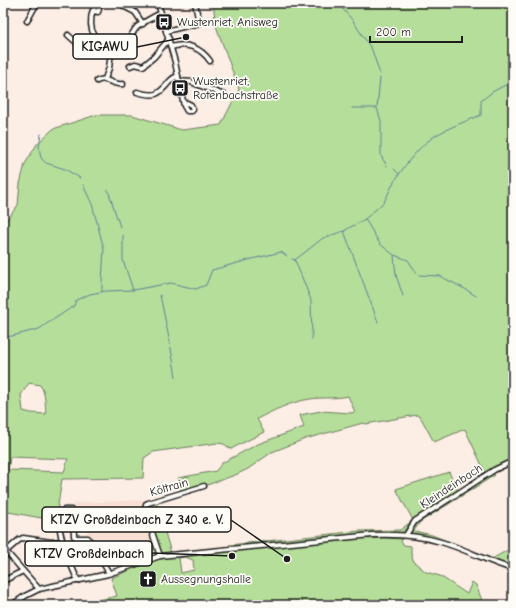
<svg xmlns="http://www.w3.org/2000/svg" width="516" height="608" viewBox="0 0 516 608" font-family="'Comic Neue',sans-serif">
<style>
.built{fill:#f7dfd4}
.green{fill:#b6de9b;stroke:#697d5c;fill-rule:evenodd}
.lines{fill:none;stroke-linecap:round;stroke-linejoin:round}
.stream{stroke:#5a8294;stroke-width:1}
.minor-casing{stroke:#1c1c1c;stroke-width:7}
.minor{stroke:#fdfcf7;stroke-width:4}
.labels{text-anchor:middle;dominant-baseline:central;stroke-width:3.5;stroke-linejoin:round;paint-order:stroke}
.poi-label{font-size:12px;fill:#1c1c1c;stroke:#fdfcf7;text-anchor:start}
.street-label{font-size:12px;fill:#1c1c1c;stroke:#fdfcf7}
.leader{fill:none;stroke:#1c1c1c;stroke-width:1.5}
.callout-dot{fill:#1c1c1c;stroke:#fdfcf7;stroke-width:1.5}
.callout{fill:#fdfcf7;stroke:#1c1c1c;stroke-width:1.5}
.callout-label{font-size:13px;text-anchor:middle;font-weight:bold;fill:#1c1c1c}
</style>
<rect width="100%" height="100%" fill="#fcede5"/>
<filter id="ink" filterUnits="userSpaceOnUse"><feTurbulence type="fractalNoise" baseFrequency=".025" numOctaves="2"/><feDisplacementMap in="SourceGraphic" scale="8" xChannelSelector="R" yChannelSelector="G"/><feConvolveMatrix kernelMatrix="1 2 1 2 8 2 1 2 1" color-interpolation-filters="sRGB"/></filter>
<g filter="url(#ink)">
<!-- built -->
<path class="built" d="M143,500L146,503L156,543L104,562L89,537L87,536L86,528L74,529V503Z"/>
<!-- green -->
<g class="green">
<path d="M213,3H513V459L486,474L465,429L434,442L421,418L417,415L366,424L363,423L305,439L272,452L248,469L235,475L182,494L178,478L216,471L222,463L258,444L304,427L300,415L321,411L350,413L355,412L348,396C336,399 323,397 310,399C291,402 274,410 257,419L264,432L231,449L224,444L217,443L153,452L144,458L143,478L62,479L58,505V521L3,511V221H6L18,205L20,184L25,164L37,144L53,129L96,115H132L182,130L221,125L239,89L216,26ZM29,383L40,385C46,393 45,405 46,414L31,413L23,411L21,395ZM10,457L68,459L64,472L8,470Z"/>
<path d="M449,472L459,493L413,520L396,489Z"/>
<path d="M491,473L495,475L420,522L414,531L432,535L492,559L513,547V568L454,545L411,533L410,532L411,527L417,521Z"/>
<path d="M156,502L171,553L162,555L160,553L152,531L146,506L149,504Z"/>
<path d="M412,521L413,522L401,533L361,534L230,547L229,545L359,531L400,530Z"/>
<path d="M367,537L368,539L385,538L402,539L401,542L404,545L411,546V554L414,562L426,572L440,576L467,594L472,582L476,585L483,603L497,605H95L94,601L117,596L111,578L128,571L127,568L159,558ZM185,557L193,560L194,570L181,573L179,558Z"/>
<path d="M155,544L158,553L157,555L126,566L122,555Z"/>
</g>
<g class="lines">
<!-- stream -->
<g class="stream">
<path d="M338,3L353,21L372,50L380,74"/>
<path d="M380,78L377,108L381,121V156L387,166"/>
<path d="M352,108H376"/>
<path d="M41,134L39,147L41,158L46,163L65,169L80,178"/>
<path d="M394,169L399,174"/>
<path d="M396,179C407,162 421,144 438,134C452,126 467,121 481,115V101L492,92L513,81"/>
<path d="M83,185L92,204L104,249L102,282"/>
<path d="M108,190L120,227"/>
<path d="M365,219L380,244L394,255L408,260L418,275L440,276L465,289L476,296"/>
<path d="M344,231L378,322"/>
<path d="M123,235V260L133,290"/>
<path d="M394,256L396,275L403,296"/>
<path d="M292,259L295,260L323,238L344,231L365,219L384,202L395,180"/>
<path d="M295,260L311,300L312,339"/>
<path d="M102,291V284"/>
<path d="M107,291L133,290L171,283L196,289L206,285L212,270L252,259L281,252L287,256"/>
<path d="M160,295L170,343L176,377"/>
<path d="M3,337L12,336L39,329L74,306L76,300L90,294L106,291"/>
</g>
<defs>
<g id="minor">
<path d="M121,3L125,7L135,12L143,24"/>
<path d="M158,3L175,62L184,106L187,111H192L193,109L191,105L187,103L184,104"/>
<path d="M94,11L98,12L99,9V7L95,6C91,12 90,23 92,30C97,45 117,51 128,40C132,36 133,31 137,27C144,22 153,17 161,13"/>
<path d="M27,21L37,3"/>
<path d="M166,31L199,23L195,3"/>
<path d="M68,35L77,43L83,45L96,37"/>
<path d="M171,47C187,42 201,48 210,61"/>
<path d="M130,66L135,64L143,66L154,57L169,39"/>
<path d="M105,79L109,68L112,45"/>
<path d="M97,81C107,76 112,86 123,84"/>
<path d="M179,81L191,82L224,95"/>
<path d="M137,92C155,97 158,96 170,81C173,78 174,77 178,76"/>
<path d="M406,535L415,521L494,470L513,461"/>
<path d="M3,548L39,589"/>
<path d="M3,554L19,540L23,538L51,542L61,541"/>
<path d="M160,556L145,511L146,504L148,503L204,486"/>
<path d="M3,581L23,571"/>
<path d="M78,581C72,567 50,522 64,510H71L73,512L74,536L76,538H88L109,573"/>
<path d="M12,605L25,596L39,589L108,574L160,556L372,535C396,534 418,535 441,542C466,549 488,562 513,569"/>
</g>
</defs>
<!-- minor casing -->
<use href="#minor" class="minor-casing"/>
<!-- minor -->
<use href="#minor" class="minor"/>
</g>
</g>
<!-- icons -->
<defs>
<symbol id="bus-square" viewBox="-11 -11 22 22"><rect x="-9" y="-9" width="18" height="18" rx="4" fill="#1c1c1c" stroke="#fdfcf7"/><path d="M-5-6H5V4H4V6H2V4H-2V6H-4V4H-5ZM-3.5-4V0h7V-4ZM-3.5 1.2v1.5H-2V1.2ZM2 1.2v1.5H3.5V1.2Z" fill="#fff"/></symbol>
<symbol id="church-square" viewBox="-11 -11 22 22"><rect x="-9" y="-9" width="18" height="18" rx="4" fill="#1c1c1c" stroke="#fdfcf7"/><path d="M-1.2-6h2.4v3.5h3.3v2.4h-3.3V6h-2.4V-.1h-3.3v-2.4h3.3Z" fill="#fff"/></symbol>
</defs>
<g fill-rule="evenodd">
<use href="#bus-square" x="154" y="12" width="20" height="20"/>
<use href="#bus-square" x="170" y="78" width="20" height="20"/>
<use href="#church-square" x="138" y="569" width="20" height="20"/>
</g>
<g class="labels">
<!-- poi labels -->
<g class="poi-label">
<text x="177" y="22">Wustenriet, Anisweg</text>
<text x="193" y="81">Wustenriet,<tspan x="193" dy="14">Rotenbachstraße</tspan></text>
<text x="161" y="579">Aussegnungshalle</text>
</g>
<!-- street labels -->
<g class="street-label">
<text transform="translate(451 486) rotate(-33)">Kleindeinbach</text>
<text transform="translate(169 487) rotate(-16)">Költrain</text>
</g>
</g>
<!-- callouts -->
<path class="leader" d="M186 37L137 47M287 559L231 520M232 556L152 553"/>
<g class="callout-dot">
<circle cx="186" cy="37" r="4"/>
<circle cx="287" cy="559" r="4"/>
<circle cx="232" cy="556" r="4"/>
</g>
<g class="callout">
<rect x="73" y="34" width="64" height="25" rx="4"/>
<rect x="42" y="507" width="189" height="25" rx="4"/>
<rect x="25" y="541" width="127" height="25" rx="4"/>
</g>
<g class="callout-label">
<text x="105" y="51">KIGAWU</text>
<text x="137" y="524">KTZV Großdeinbach Z 340 e. V.</text>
<text x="89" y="558">KTZV Großdeinbach</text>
</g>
<!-- margin -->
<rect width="516" height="608" fill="none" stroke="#fdfcf7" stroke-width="16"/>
<rect x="8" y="8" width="500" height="592" fill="none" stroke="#1c1c1c" stroke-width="1.5" filter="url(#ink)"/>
<!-- scale -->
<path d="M370 36v6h92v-6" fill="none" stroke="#1c1c1c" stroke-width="2"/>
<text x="376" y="36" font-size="12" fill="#1c1c1c" stroke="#fdfcf7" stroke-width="3" paint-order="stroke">200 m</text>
</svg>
